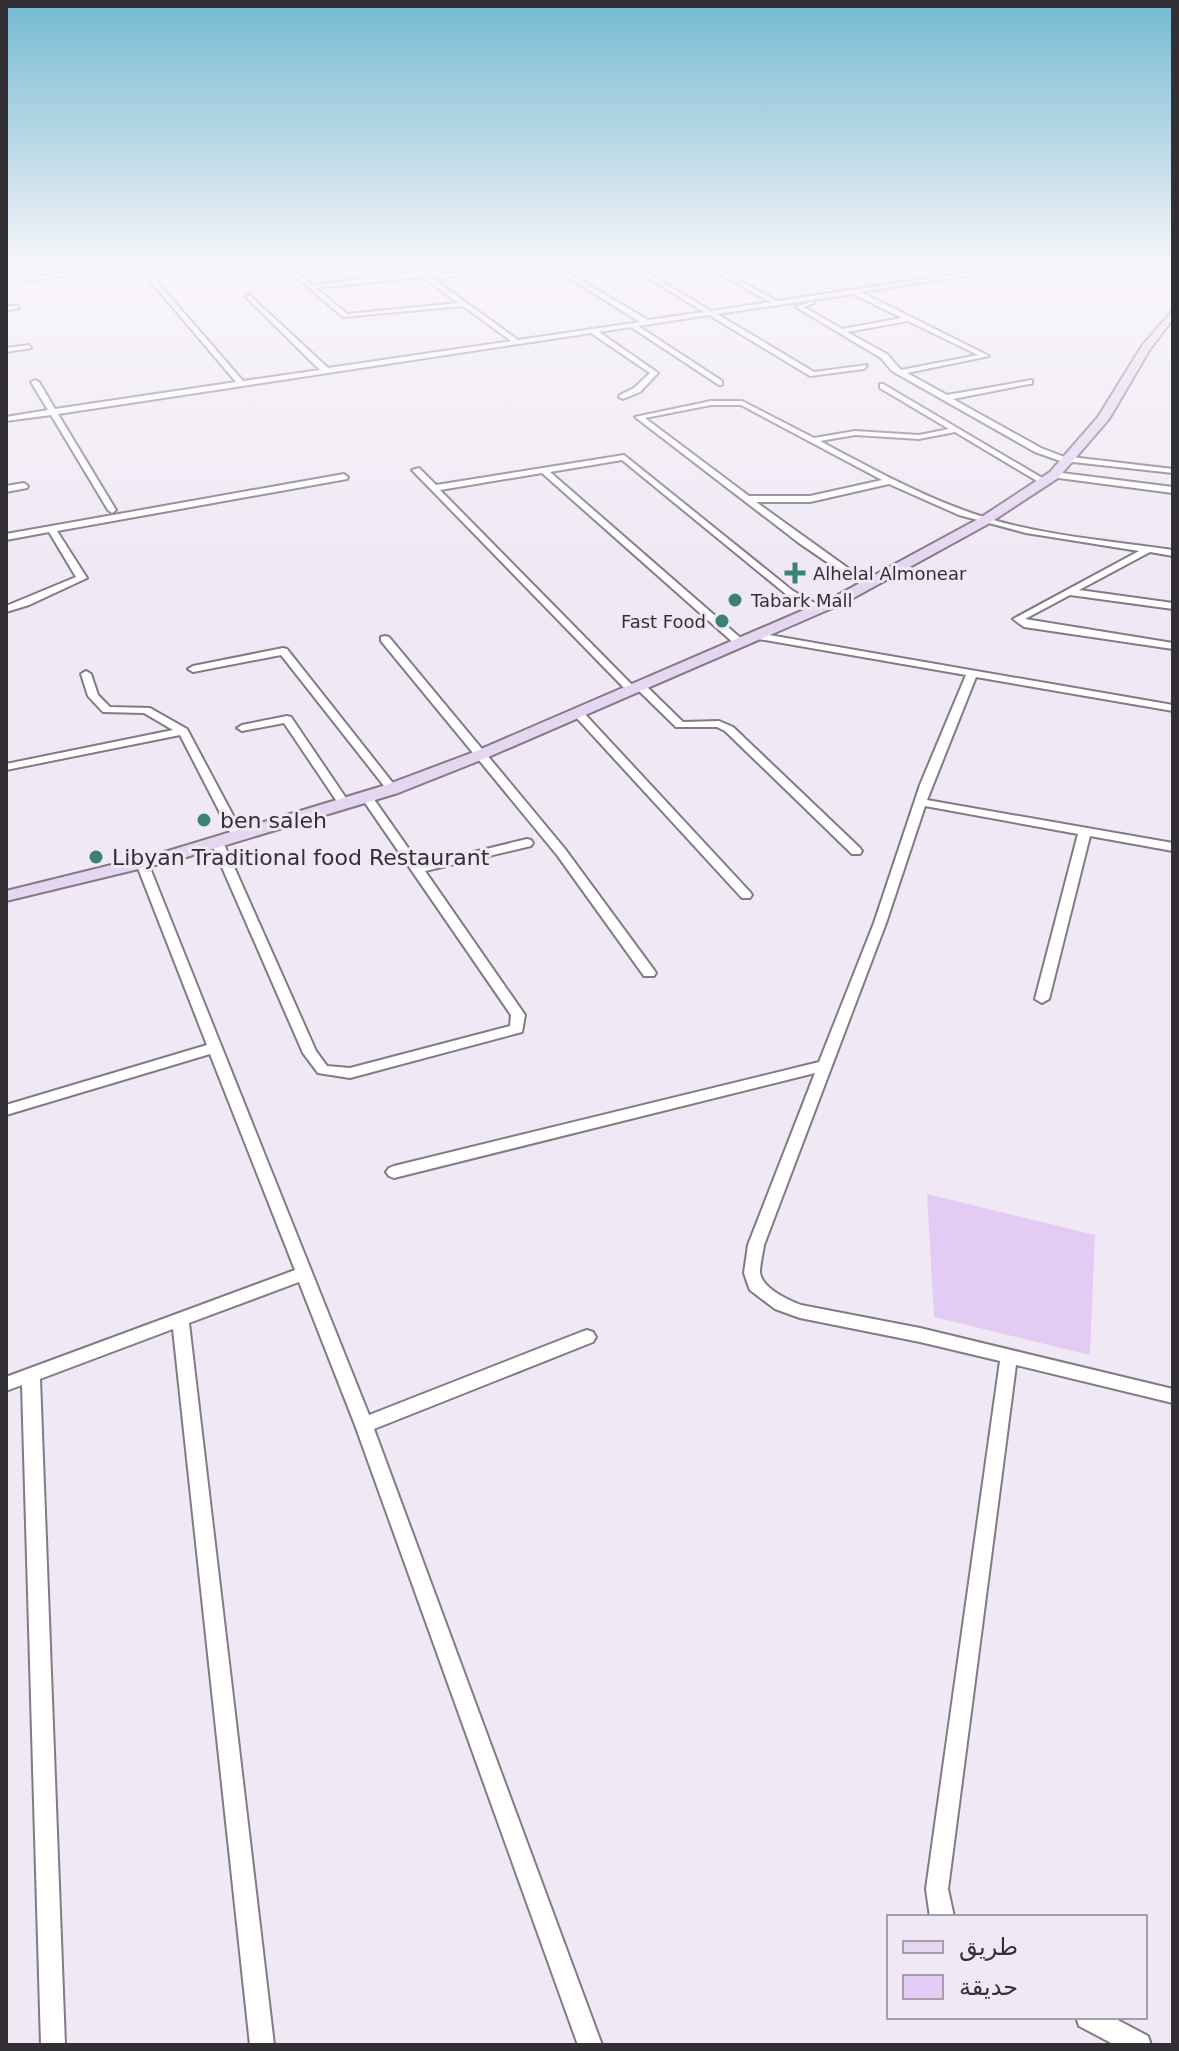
<svg xmlns="http://www.w3.org/2000/svg" width="1179" height="2051" viewBox="0 0 1179 2051" font-family="'DejaVu Sans',Cairo,sans-serif">
<style>
.green{fill:#e3ccf4}
.lines{fill:none;stroke-linecap:round;stroke-linejoin:round}
.street-casing{stroke:#817b85;stroke-width:4}
.secondary-casing{stroke:#817b85;stroke-width:4}
.street{fill:#fff;fill-rule:evenodd}
.secondary{fill:#e7d6f2;fill-rule:evenodd}
.poi-dot{fill:#3c8178;stroke:#f0e9f5;stroke-width:3}
.labels{text-anchor:middle;dominant-baseline:central;stroke-width:6;stroke-linejoin:round;paint-order:stroke}
.far-poi-label{font-size:18px;fill:#323034;stroke:#f0e9f5;text-anchor:start}
.poi-label{font-size:22px;fill:#323034;stroke:#f0e9f5;text-anchor:start}
</style>
<rect width="100%" height="100%" fill="#f0e9f5"/>
<!-- green -->
<path class="green" d="M927,1194L1095,1235L1090,1355L934,1317Z"/>
<g class="lines">
<defs>
<g id="street">
<path d="M98,269H114L25,281L22,279Z"/>
<path d="M140,269H146L243,381L320,370L246,297L248,294L328,368L511,341L463,306L343,317L287,269H293L312,285L426,271L447,274L483,269L447,278L428,275L518,340L640,322L555,269H562L648,320L704,312L633,269H640L711,311L770,302L711,269H718L777,301L993,269H1006L861,292L989,356L907,373L947,395L1032,380V384H1029L953,399L1041,448L1067,458L1071,457L1173,469V473L1073,462L1069,464L1035,452L892,371L881,358L796,307L814,301V303L804,307L842,329L902,318L853,294L717,314L814,372L867,365L864,369L810,376L709,315L638,326L722,381V385H719L631,327L599,332L658,373L640,392L623,399L619,397L620,395L634,388L650,373L591,333L58,414L116,510L112,513L108,510L51,415L6,421V417L48,410L31,382L35,380L39,382L55,409L236,382ZM423,277L458,303L347,314L316,288ZM908,321L978,355L901,370L887,354L847,332Z"/>
<path d="M17,305L19,308L6,311V307Z"/>
<path d="M29,345L31,348L6,352V348Z"/>
<path d="M883,384L1049,482L1042,484L955,432L919,439L855,435L820,441C867,466 914,492 963,510C1029,535 1104,540 1173,550V556L1150,552L1079,590L1173,603V609L1070,595L1025,619L1173,643V649L1024,627L1013,619L1139,551L1026,533L959,515L889,484L810,502H756L873,586L865,588L799,543L635,417L711,401H742L814,438L855,431L919,435L949,429L880,388V384ZM711,405H741L882,480L810,496H749L645,418Z"/>
<path d="M624,455L793,591L822,607V611H816L787,595L622,460L550,472L744,641V645H736L542,473L440,490L637,690L636,692H628L412,470L419,468L436,485Z"/>
<path d="M1054,472L1173,487V493L1051,477L1050,475Z"/>
<path d="M344,474L348,477L347,479L57,531L87,578L29,605L6,612V606L76,577L49,532L6,540V534Z"/>
<path d="M24,483L28,486L27,488L6,492V486Z"/>
<path d="M757,633L1173,705V711L976,677L927,800L1173,843V851L1090,836L1049,999L1042,1003L1035,999L1078,834L925,806L886,923L764,1245C763,1253 760,1264 760,1272C761,1288 788,1300 801,1305L920,1328L1173,1389V1403L1016,1365L948,1889L954,1917H930L926,1889L1000,1361L920,1342L800,1318L775,1309L750,1290L748,1285L744,1273L748,1245L815,1073L394,1178L389,1176L386,1172L389,1168L394,1166L819,1062L874,923L920,785L966,675L753,638V634Z"/>
<path d="M385,636L389,637L565,849L654,970L656,973L654,976H644L557,855L381,641V637Z"/>
<path d="M283,648L287,649L396,787V791H388L281,655L193,672L188,669L193,666Z"/>
<path d="M86,671L91,674L98,695L110,707L150,708L187,729L244,836L242,839L238,840L232,836L180,735L6,770V764L173,730L144,713L103,712L88,696L81,674Z"/>
<path d="M640,683L644,684L683,722L719,721L733,727L860,848L862,851L860,854H852L725,731L717,727H676L636,688V684Z"/>
<path d="M578,710L582,711L750,892L752,895L750,898H742L574,715L573,713Z"/>
<path d="M287,716L291,717L350,804L348,806H340L284,723L242,731L237,728L242,725Z"/>
<path d="M367,794L371,795L420,865L527,839L531,840L533,843L531,846L425,871L525,1015L522,1032L350,1078L318,1073L303,1053L211,842L213,839L217,838L223,842L316,1051L327,1066L350,1068L510,1026L511,1015L361,797Z"/>
<path d="M142,859L148,863L369,1415L581,1332L587,1330L593,1332L596,1337L593,1342L374,1429L602,2045H578L355,1425L299,1282L189,1323L274,2045H250L173,1329L40,1379L65,2045H41L22,1385L6,1391V1377L295,1270L210,1054L6,1115V1105L207,1045L136,863Z"/>
<path d="M1076,2017H1112L1148,2036L1151,2045H1115L1079,2026Z"/>
</g>
<path id="secondary" d="M1173,310V319L1150,349L1109,419L1058,478L988,524L846,602L486,758L398,793L180,859L6,901V891L168,851L386,785L474,752L836,596L980,518L1050,472L1098,417L1142,346Z"/>
</defs>
<!-- street casing -->
<use href="#street" class="street-casing"/>
<!-- secondary casing -->
<use href="#secondary" class="secondary-casing"/>
<!-- street -->
<use href="#street" class="street"/>
<!-- secondary -->
<use href="#secondary" class="secondary"/>
</g>
<!-- sky -->
<linearGradient id="sky" x2="0" y2="1"><stop stop-color="#73b9d2"/><stop offset="0.48" stop-color="#f8f5fa"/><stop offset="1" stop-color="#f8f5fa" stop-opacity="0"/></linearGradient>
<rect width="1179" height="556" fill="url(#sky)"/>
<!-- markers -->
<g class="poi-dot">
<path d="M791 561h8v8h8v8h-8v8h-8v-8h-8v-8h8z"/>
<circle cx="735" cy="600" r="8"/>
<circle cx="722" cy="621" r="8"/>
<circle cx="204" cy="820" r="8"/>
<circle cx="96" cy="857" r="8"/>
</g>
<g class="labels">
<!-- far-poi labels -->
<g class="far-poi-label">
<text x="813" y="573">Alhelal Almonear</text>
<text x="751" y="600">Tabark Mall</text>
<text x="706" y="621" text-anchor="end">Fast Food</text>
</g>
<!-- poi labels -->
<g class="poi-label">
<text x="220" y="820">ben saleh</text>
<text x="112" y="857">Libyan Traditional food Restaurant</text>
</g>
</g>
<!-- border -->
<rect width="1179" height="2051" fill="none" stroke="#323034" stroke-width="16"/>
<!-- legend -->
<rect x="887" y="1915" width="260" height="104" fill="#f0e9f5" stroke="#a49fa8" stroke-width="2"/>
<rect x="903" y="1941" width="40" height="12" fill="#e7d6f2" stroke="#a49fa8" stroke-width="2"/>
<text x="959" y="1955" font-size="24" fill="#323034">طريق</text>
<rect x="903" y="1975" width="40" height="24" fill="#e3ccf4" stroke="#a49fa8" stroke-width="2"/>
<text x="959" y="1995" font-size="24" fill="#323034">حديقة</text>
</svg>
